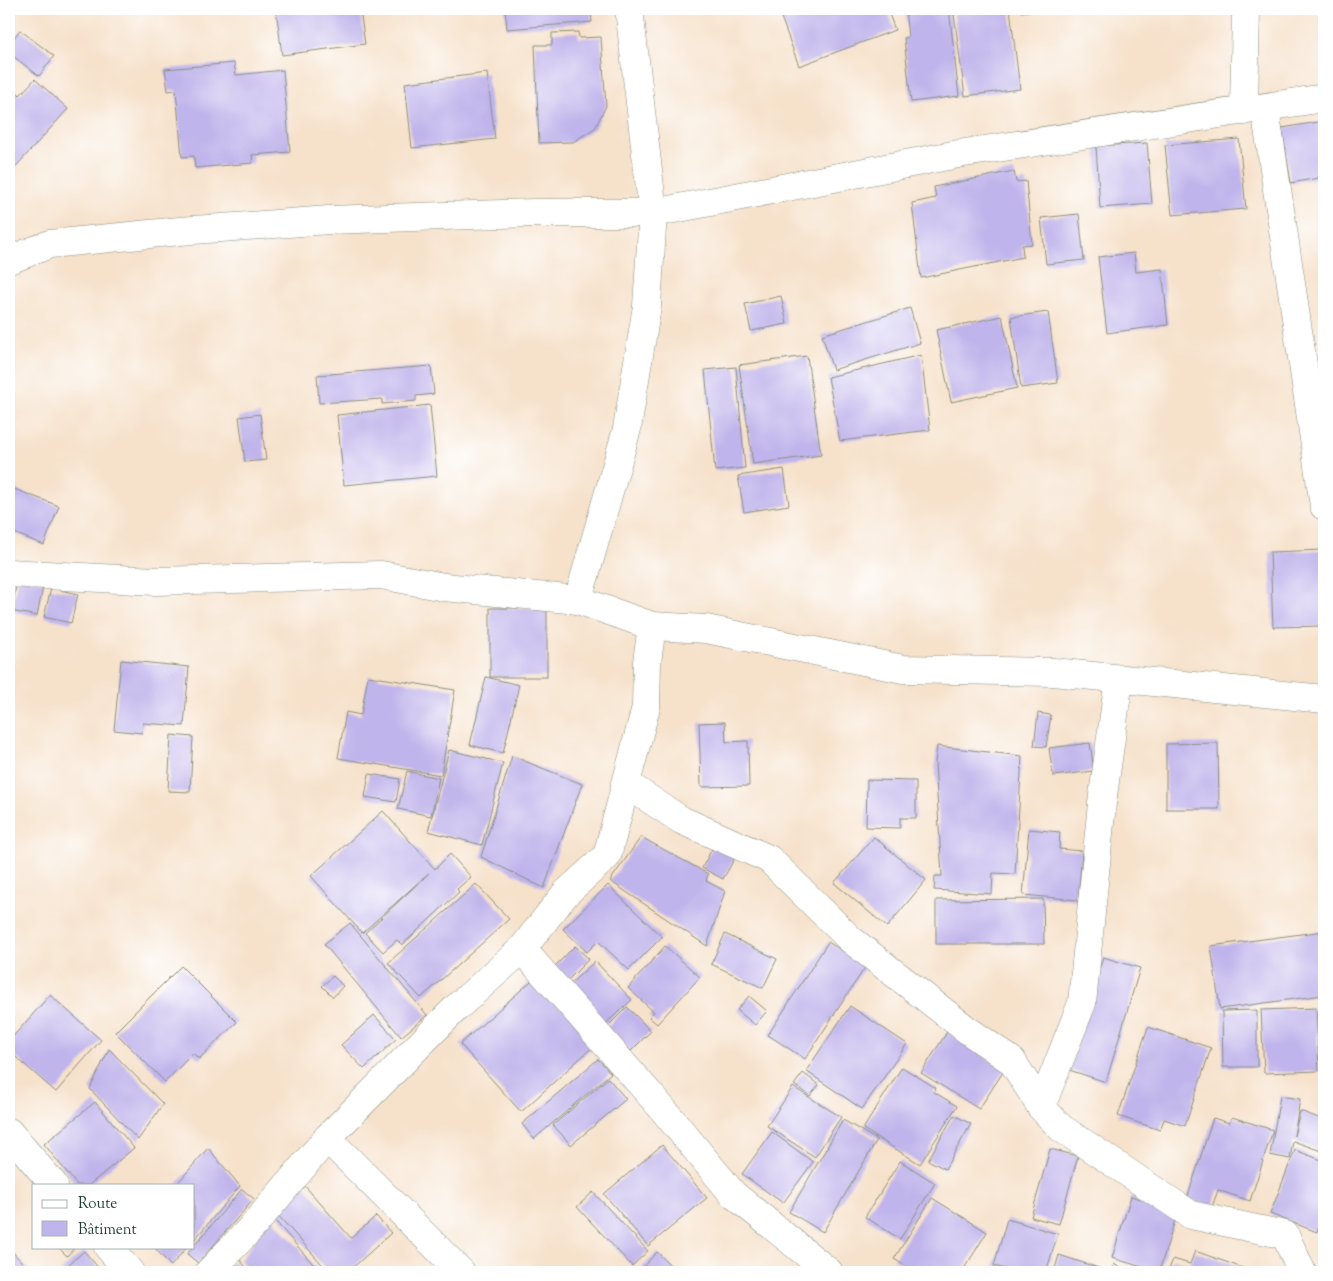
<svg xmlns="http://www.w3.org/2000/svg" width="1333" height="1281" viewBox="0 0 1333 1281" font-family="'Sorts Mill Goudy',serif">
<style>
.building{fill:#bfb4eb}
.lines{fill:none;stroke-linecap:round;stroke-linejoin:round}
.minor-casing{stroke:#8a8f7f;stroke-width:29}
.minor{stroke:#fff;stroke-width:28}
</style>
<rect width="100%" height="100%" fill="#fff"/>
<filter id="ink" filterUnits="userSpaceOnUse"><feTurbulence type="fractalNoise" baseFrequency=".02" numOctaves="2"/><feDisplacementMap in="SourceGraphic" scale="10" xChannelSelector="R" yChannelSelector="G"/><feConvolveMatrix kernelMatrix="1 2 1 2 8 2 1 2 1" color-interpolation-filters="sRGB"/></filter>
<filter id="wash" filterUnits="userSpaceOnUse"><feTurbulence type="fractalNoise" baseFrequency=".0096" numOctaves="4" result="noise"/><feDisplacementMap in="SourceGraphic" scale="20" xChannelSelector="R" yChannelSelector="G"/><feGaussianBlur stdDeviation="1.12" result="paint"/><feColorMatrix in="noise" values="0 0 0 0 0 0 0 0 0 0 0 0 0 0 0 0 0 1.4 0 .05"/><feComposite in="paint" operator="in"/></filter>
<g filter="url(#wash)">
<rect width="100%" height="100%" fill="#f6e1ca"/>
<g id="blocks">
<!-- building -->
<g class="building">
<path d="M276,9H360L365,44L282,55Z"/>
<path d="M505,9H591L592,22L507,29Z"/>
<path d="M778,9H887L895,30L799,66Z"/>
<path d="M905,9H949L959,96L911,102L904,38L908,37Z"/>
<path d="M992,9H1010L1020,89L965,96L954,14Z"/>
<path d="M1021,9H1039V10L1021,12Z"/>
<path d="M20,30L54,56L39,76L9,53V44Z"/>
<path d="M578,32L579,38L601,37L606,106L595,128L573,142L539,143L535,45H552V33Z"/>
<path d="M234,63L236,75L283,70L290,152L252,155L253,163L195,168L194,156L182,157L176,90L168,91L165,69Z"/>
<path d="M487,73L495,139L412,148L405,83Z"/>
<path d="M35,79L68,109L9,174V90L11,87L20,95Z"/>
<path d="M1324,121V177L1291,183L1282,128Z"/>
<path d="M1239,139L1246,209L1172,215L1165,145Z"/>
<path d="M1147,143L1152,204L1100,208L1096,146Z"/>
<path d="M1014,171L1016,182L1026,181L1032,244L1022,245L1023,257L921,278L912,203L936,198L934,187Z"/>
<path d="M1079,214L1084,260L1046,264L1041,218Z"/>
<path d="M1134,253L1136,272L1162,269L1168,325L1107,333L1098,257Z"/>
<path d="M781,296L787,324L751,331L745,304Z"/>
<path d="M910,308L920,343L833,370L822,335Z"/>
<path d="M1048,312L1058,383L1021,388L1011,317Z"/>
<path d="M1002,316L1017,388L951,402L936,330Z"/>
<path d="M921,355L930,430L840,441L828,377Z"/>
<path d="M807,356L821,455L753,464L739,365Z"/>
<path d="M431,366L434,394L416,396V401L382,404V399L319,403L317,375Z"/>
<path d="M736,367L745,468L715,471L705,370Z"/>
<path d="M430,405L437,476L344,485L337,415Z"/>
<path d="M260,414L266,460L245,462L239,417Z"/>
<path d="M784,469L789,505L744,512L738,476Z"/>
<path d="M9,487L59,506L44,545L9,531Z"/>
<path d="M1324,550V626L1273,627L1270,552Z"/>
<path d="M18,577L44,582L37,616L11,611Z"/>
<path d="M51,588L78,594L71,623L44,617Z"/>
<rect x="490" y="608" width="57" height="69"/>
<path d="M121,660L189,667L184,726L143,723L142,733L114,730Z"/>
<path d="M368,676L455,690L441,775L338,758L346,712L361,715Z"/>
<path d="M486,677L519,685L503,753L470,745Z"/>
<path d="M1038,713L1051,715L1046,747L1034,746Z"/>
<path d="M725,722L726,742L748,741L749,786L701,787L699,723Z"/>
<path d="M171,735L193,737L190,792L168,791Z"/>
<path d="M1090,743L1094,771L1053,776L1049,748Z"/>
<path d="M1218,743L1219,809H1166V744Z"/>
<path d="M937,746L1022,756L1015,874L993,873L992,894L934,890L935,876H942L935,762Z"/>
<path d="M449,750L503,763L482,845L428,831Z"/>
<path d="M512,756L582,784L544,888L481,857Z"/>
<path d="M407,771L439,778L431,816L398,809Z"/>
<path d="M369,774L400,779L396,802L365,797Z"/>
<path d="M867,780L916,781V818H900V828L866,827Z"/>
<path d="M383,811L435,869L450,854L471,877L457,889L459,892L402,945L397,940L383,952L365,933L429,873L362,933L311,876Z"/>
<path d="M1029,829L1060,832L1059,849L1082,851L1078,900L1023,895Z"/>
<path d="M641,837L708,874L706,881L725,891L707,946L610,881Z"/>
<path d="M874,837L926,880L887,927L834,883Z"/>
<path d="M714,845L736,856L723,879L702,868Z"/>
<path d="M476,884L509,919L421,998L388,963Z"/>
<path d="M608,885L662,937L629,970L598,941L587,952L563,929Z"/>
<path d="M1043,899L1044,944H936V900Z"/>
<path d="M350,923L427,1015L401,1037L324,944Z"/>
<path d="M1324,931V995L1220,1009L1211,946Z"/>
<path d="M725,934L777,959L763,988L711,964Z"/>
<path d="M828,942L866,966L805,1059L768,1035Z"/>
<path d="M575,946L589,959L565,983L551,970Z"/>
<path d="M665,946L700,977L657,1024L649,1017L654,1012L628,988Z"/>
<path d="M1103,957L1140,968L1106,1082L1069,1070Z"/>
<path d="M595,961L632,1000L605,1024L569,985Z"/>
<path d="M181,966L237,1022L199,1059L193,1053L165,1082L115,1032Z"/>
<path d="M538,975L598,1042L521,1112L460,1044Z"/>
<path d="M333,976L343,986L333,997L322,986Z"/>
<path d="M50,995L101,1040L56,1092L9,1051V1041Z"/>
<path d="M749,996L767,1011L755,1025L737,1010Z"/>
<path d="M850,1006L907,1044L862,1109L806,1071Z"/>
<path d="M627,1007L651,1031L631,1051L607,1027Z"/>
<path d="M1316,1008L1319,1071L1264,1073L1261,1010Z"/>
<path d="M1257,1010V1067H1223L1222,1011Z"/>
<path d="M374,1015L396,1039L364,1069L341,1045Z"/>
<path d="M1148,1027L1211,1048L1185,1126L1164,1119L1160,1130L1118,1116Z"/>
<path d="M947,1032L1005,1069L979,1109L921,1073Z"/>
<path d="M109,1049L163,1104L138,1140L90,1089Z"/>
<path d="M598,1059L611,1073L534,1139L522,1124Z"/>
<path d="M902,1067L936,1088L934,1092L957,1106L920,1164L863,1129Z"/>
<path d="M803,1073L819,1085L810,1096L794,1085Z"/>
<path d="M608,1078L626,1099L571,1145L553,1125Z"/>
<path d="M793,1087L841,1117L815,1157L767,1126Z"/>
<path d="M1280,1096L1300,1099L1294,1136L1300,1111L1324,1120V1152L1293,1141L1290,1159L1270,1155Z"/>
<path d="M95,1102L134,1148L89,1185H77L44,1144Z"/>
<path d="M954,1115L971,1124L945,1169L928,1160Z"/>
<path d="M1232,1117L1273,1130L1250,1201L1218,1190L1212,1207L1187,1199L1213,1118L1229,1123Z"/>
<path d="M843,1120L877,1140L823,1232L789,1212Z"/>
<path d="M772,1132L813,1162L783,1203L742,1174Z"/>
<path d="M662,1145L707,1198L648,1246L604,1194Z"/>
<path d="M208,1148L240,1186L194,1240V1185H176Z"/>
<path d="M1050,1149L1078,1156L1059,1224L1031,1217Z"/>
<path d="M1295,1150L1324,1161V1214L1317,1232L1270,1214Z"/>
<path d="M900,1161L935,1183L900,1239L865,1217Z"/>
<path d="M304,1185L351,1238L376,1216L391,1233L348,1272H329L275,1212Z"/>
<path d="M242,1189L254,1199L198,1263L187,1254Z"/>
<path d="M593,1192L648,1251L632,1266L577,1207Z"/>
<path d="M1131,1196L1178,1210L1159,1272L1112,1258Z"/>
<path d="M932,1198L987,1232L962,1272H915L894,1259Z"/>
<path d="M269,1214L320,1272H250L240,1260L249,1249Z"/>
<path d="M1007,1219L1058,1234L1046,1272H1017L994,1266Z"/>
<path d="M58,1247H75L67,1256Z"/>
<path d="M154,1247H187L171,1266Z"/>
<path d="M9,1248L31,1272H9Z"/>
<path d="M84,1251L102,1272H60Z"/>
<path d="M1195,1251L1254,1272H1168L1173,1259L1190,1264Z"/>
<path d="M657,1252L677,1272H640L639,1271Z"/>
<path d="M1059,1255L1105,1270L1104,1272H1054Z"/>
<path d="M233,1262L242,1272H222Z"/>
<path d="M1114,1264L1127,1272H1111Z"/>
</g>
</g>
</g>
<g filter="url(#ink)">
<use href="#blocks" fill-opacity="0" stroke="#8a8f7f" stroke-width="1"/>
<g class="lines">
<defs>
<g id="minor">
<path d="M1265,108L1324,506"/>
<path d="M1244,111L1246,9"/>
<path d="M9,260L50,244L180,231L329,220L534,213H653L958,154L1324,98"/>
<path d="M9,573L155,581L381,575L444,587L578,600L652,626L706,629L903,669L1053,672L1324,699"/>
<path d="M578,600L627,429L647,306L653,213L629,9"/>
<path d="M625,783L681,820L769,859L850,939L966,1029L1012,1061L1041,1107L1061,1128L1191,1215L1285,1235L1302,1272"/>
<path d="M522,949L661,1107L733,1194L829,1272"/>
<path d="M1041,1107L1082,1003L1102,803L1119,679"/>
<path d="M9,1132L54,1185"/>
<path d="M327,1138L461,1272"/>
<path d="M108,1247L130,1272"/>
<path d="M209,1272L254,1225L327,1138L456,1008L522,949L566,893L607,856L646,707L647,662L652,626"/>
</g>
</defs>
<!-- minor casing -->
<use href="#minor" class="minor-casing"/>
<!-- minor -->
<use href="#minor" class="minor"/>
</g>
</g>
<!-- margin -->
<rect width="1333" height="1281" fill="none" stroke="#fff" stroke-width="30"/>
<!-- legend -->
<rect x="32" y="1184" width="162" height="65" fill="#ffffff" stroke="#a5b1ae"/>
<rect x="42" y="1200" width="25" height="8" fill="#ffffff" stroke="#a5b1ae"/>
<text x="78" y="1208" font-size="15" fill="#1f3d34">Route</text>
<rect x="42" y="1221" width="25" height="15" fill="#bfb4eb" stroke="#a5b1ae"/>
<text x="78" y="1234" font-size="15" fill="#1f3d34">Bâtiment</text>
</svg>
